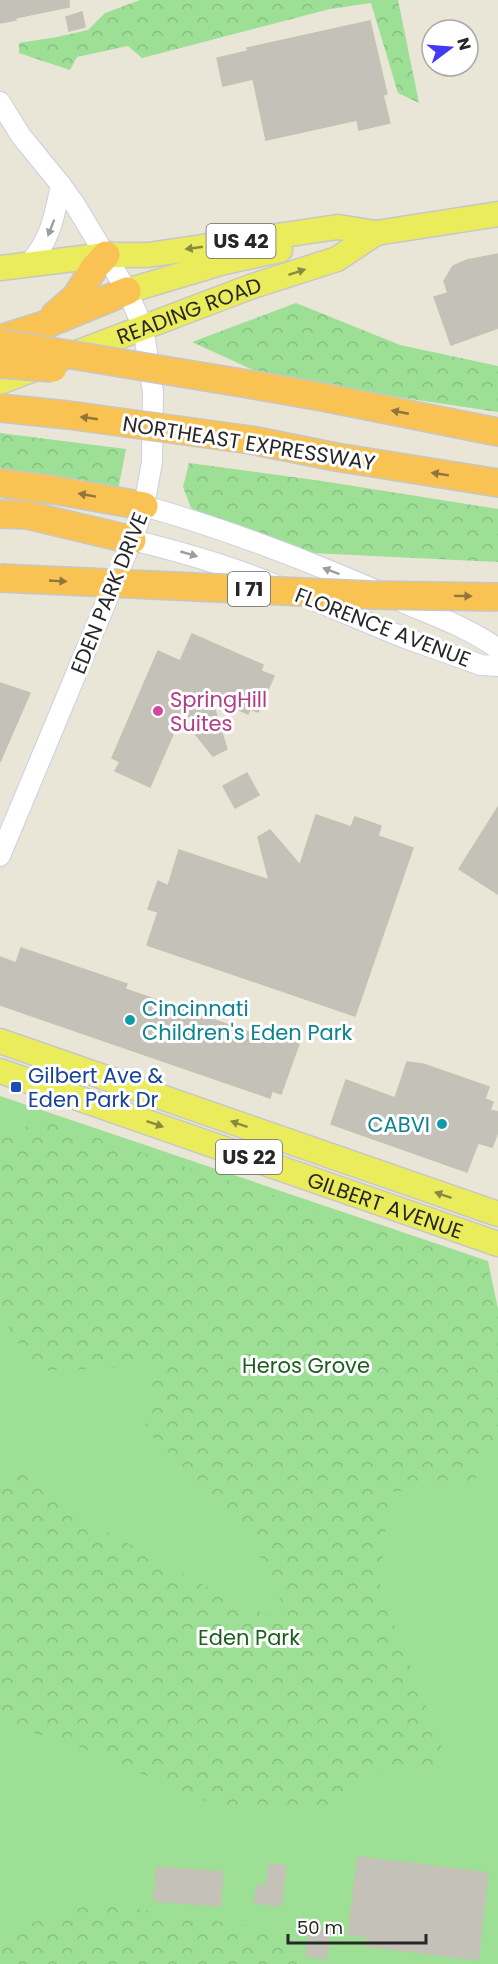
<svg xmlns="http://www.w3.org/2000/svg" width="498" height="1964" viewBox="0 0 498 1964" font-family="Poppins,sans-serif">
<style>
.green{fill:#9cdf95}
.forest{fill:url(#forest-crowns)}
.building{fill:#c4c2b8;stroke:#c4c2b2;stroke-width:1.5}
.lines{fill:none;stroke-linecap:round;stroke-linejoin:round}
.minor-casing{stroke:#cecde0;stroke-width:22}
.major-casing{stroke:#c7c7c7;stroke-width:27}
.highway-casing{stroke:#c7c7c7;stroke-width:30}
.minor{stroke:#fff;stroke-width:20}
.major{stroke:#ebec5b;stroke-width:24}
.highway{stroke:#f9c353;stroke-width:27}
.highway-bridge-casing{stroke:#c7c7c7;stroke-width:30;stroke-linecap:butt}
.highway-bridge{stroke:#f9c353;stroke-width:27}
.oneway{fill:#9e9e9e}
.oneway2{fill:#898a41}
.oneway3{fill:#90753d}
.hotel-dot{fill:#d1479c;stroke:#fff;stroke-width:2}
.culture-dot{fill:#0f9aa8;stroke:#fff;stroke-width:2}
.transit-dot{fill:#1a4fb4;stroke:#fff;stroke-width:2}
.labels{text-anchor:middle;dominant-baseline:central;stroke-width:6;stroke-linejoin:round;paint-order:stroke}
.shield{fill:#fff;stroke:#686868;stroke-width:1.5}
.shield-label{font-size:20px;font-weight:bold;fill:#272727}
.street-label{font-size:21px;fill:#272727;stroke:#fff}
.hotel-label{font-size:21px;fill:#b23c85;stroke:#fff;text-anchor:start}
.culture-label{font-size:21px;fill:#0d838f;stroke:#fff;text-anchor:start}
.transit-label{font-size:21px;fill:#164399;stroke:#fff;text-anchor:start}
.park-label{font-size:21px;fill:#1b5f1d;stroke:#fff}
</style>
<defs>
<pattern id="forest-crowns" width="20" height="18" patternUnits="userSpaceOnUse" patternTransform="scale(1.5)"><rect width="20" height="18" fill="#9cdf95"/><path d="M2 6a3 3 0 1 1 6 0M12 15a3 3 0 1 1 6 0" fill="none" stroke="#86bf80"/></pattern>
</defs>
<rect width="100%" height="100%" fill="#e9e6d8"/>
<!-- green -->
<path class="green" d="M0,1096L488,1261L498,1309V1964H0Z"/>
<!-- forest -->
<g class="forest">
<path d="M140,0H398L419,103L398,93L371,3L330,9L142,58L128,46L77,57L70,70L19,53V43L57,37L88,30L105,13Z"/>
<path d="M296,303L400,345L498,366V412L271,378L192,342Z"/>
<path d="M0,433L126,449L118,490L104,489L99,484L0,472Z"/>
<path d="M189,463L322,481L498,509V562L312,553L206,515L191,508L183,487Z"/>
<path d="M42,1120L487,1265L498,1317V1430L473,1484L389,1492L380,1588L449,1766L377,1773L337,1812L215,1805L67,1742L0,1724V1489L27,1461L69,1511L225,1597L293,1626L247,1529L145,1430L155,1366L36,1371L0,1314V1138Z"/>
<path d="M96,1903L274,1930L301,1964H0V1933Z"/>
</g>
<!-- building -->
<g class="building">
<path d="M0,0H69V7L15,18L16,20L0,23Z"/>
<path d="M82,12L85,27L69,31L66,17Z"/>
<path d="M370,21L387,94L383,95L390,123L359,130L357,120L266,140L253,79L223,86L217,58L248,51L247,48Z"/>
<path d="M498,254V328L451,345L434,297L448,293L444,281L453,266L467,260Z"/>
<path d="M192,634L263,665L261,671L274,676L258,712L250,709L248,714L211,697L227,749L213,756L181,716L150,787L115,771L120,762L112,758L158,651L180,661Z"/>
<path d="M0,683L30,693L0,762Z"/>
<path d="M247,773L259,795L235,808L223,786Z"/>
<path d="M498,807V894L459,869Z"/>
<path d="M316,815L351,827L355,817L381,826L378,836L413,848L355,1016L147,945L158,912L148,909L158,881L168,886L179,850L269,880L258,837L270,830L300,865Z"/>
<path d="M21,948L127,984L125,989L275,1041L277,1036L299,1044L281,1094L272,1091L270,1098L0,1005V957L16,963Z"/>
<path d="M407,1062L423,1064L489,1087L485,1099L493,1102L490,1110L498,1112V1132L492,1147L478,1143L467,1172L331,1124L346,1080L395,1098Z"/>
<path d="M358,1857L488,1873L478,1960L366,1946L368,1937L348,1935Z"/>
<path d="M269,1864L286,1866L281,1906L254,1903L257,1885L266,1886Z"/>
<path d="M157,1867L223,1872L220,1906L154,1901Z"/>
<path d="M310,1927L330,1930L326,1959L306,1956Z"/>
</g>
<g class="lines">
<defs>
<g id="minor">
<path d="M0,102L21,136L61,185L74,203L127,291L143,327L153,392L152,462L144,506L132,540L0,856"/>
<path d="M28,265C51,239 54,218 61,185"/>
<path d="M144,506C234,531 322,566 407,604C437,617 471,629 498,649"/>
<path d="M132,540C182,552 231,566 278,586"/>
<path d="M306,597L405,638L481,665L498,666"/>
</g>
<g id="major">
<path d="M0,268L106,255H148L338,227L376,233L498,214"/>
<path d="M127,291L224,262L280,250"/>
<path id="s1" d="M0,382L250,287L337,259L376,233"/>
<path d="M0,1041L498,1214"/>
<path id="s2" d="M0,1071L498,1244"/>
</g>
<g id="highway">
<path d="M55,315L76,297L94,268L106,255"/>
<path d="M0,339L44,325L127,291"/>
<path d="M254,385L322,397L498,432"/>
<path d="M251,440L336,457L498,483"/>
<path d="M0,483L54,490L144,506"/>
<path d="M0,514L27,515L132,540"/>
</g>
</defs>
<!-- minor casing -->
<use href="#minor" class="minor-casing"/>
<!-- major casing -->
<use href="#major" class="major-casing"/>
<!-- highway casing -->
<use href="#highway" class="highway-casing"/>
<!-- minor -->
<use href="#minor" class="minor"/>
<!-- major -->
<use href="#major" class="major"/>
<!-- highway -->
<use href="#highway" class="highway"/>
<defs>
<g id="highway-bridge">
<path d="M0,343L254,385"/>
<path d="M0,364L53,368"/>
<path d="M0,408L68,415L251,440"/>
<path d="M0,578L369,595L498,597"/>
</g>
</defs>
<!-- highway-bridge casing -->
<use href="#highway-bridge" class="highway-bridge-casing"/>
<!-- highway-bridge -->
<use href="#highway-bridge" class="highway-bridge"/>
</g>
<!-- one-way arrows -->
<defs><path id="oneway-solid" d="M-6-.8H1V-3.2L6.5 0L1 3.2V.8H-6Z" transform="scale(1.5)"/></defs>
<g class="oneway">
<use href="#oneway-solid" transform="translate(51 228) rotate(111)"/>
<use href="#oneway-solid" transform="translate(189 554) rotate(16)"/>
<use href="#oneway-solid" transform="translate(331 571) rotate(-159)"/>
</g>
<g class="oneway2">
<use href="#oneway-solid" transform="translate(194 248) rotate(172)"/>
<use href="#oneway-solid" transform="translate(297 272) rotate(-18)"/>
<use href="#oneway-solid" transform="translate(155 1124) rotate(19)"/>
<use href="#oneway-solid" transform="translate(239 1124) rotate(-161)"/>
<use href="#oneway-solid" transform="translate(443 1195) rotate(-161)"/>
</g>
<g class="oneway3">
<use href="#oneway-solid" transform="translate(400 412) rotate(-169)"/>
<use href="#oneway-solid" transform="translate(89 418) rotate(-172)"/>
<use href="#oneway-solid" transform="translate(440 474) rotate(-171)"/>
<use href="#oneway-solid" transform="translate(87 495) rotate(-170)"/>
<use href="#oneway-solid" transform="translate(58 581) rotate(3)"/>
<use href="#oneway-solid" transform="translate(463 596) rotate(1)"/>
</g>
<!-- markers -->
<circle class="hotel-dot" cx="158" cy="711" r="6"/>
<g class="culture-dot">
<circle cx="130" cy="1020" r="6"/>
<circle cx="442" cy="1124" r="6"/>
</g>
<rect class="transit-dot" x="10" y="1081" width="12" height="12" rx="3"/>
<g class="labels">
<!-- shield labels -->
<g class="shield">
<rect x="206.5" y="224" width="69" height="34" rx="4.5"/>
<rect x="228" y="572" width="42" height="34" rx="4.5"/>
<rect x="216" y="1140" width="66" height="34" rx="4.5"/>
</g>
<g class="shield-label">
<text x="241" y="241">US 42</text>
<text x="249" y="589">I 71</text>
<text x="249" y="1157">US 22</text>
</g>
<!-- street labels -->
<g class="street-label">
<text stroke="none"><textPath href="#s1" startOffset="202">READING ROAD</textPath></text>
<text transform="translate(249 443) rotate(9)">NORTHEAST EXPRESSWAY</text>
<text transform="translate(109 593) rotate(-68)">EDEN PARK DRIVE</text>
<text transform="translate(383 627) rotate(21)">FLORENCE AVENUE</text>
<text stroke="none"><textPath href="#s2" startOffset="408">GILBERT AVENUE</textPath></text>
</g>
<!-- hotel labels -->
<g class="hotel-label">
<text x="170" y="699">SpringHill<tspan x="170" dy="24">Suites</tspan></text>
</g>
<!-- culture labels -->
<g class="culture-label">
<text x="142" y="1008">Cincinnati<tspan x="142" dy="24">Children's Eden Park</tspan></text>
<text x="430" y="1124" text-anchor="end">CABVI</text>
</g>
<!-- transit labels -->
<g class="transit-label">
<text x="28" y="1075">Gilbert Ave &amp;<tspan x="28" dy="24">Eden Park Dr</tspan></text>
</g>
<!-- park labels -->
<g class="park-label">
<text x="306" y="1365">Heros Grove</text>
<text x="249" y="1637">Eden Park</text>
</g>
</g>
<!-- north arrow -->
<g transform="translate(450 48) rotate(74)"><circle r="28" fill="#ffffff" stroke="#a9a9a9" stroke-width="1.5"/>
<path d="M0-4.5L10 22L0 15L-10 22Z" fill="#443af4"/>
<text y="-9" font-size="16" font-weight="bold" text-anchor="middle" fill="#272727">N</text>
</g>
<!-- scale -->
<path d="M288 1934v9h138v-9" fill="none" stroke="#272727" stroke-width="3"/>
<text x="297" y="1934" font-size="18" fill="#272727" stroke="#ffffff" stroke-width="4.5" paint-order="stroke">50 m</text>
</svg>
